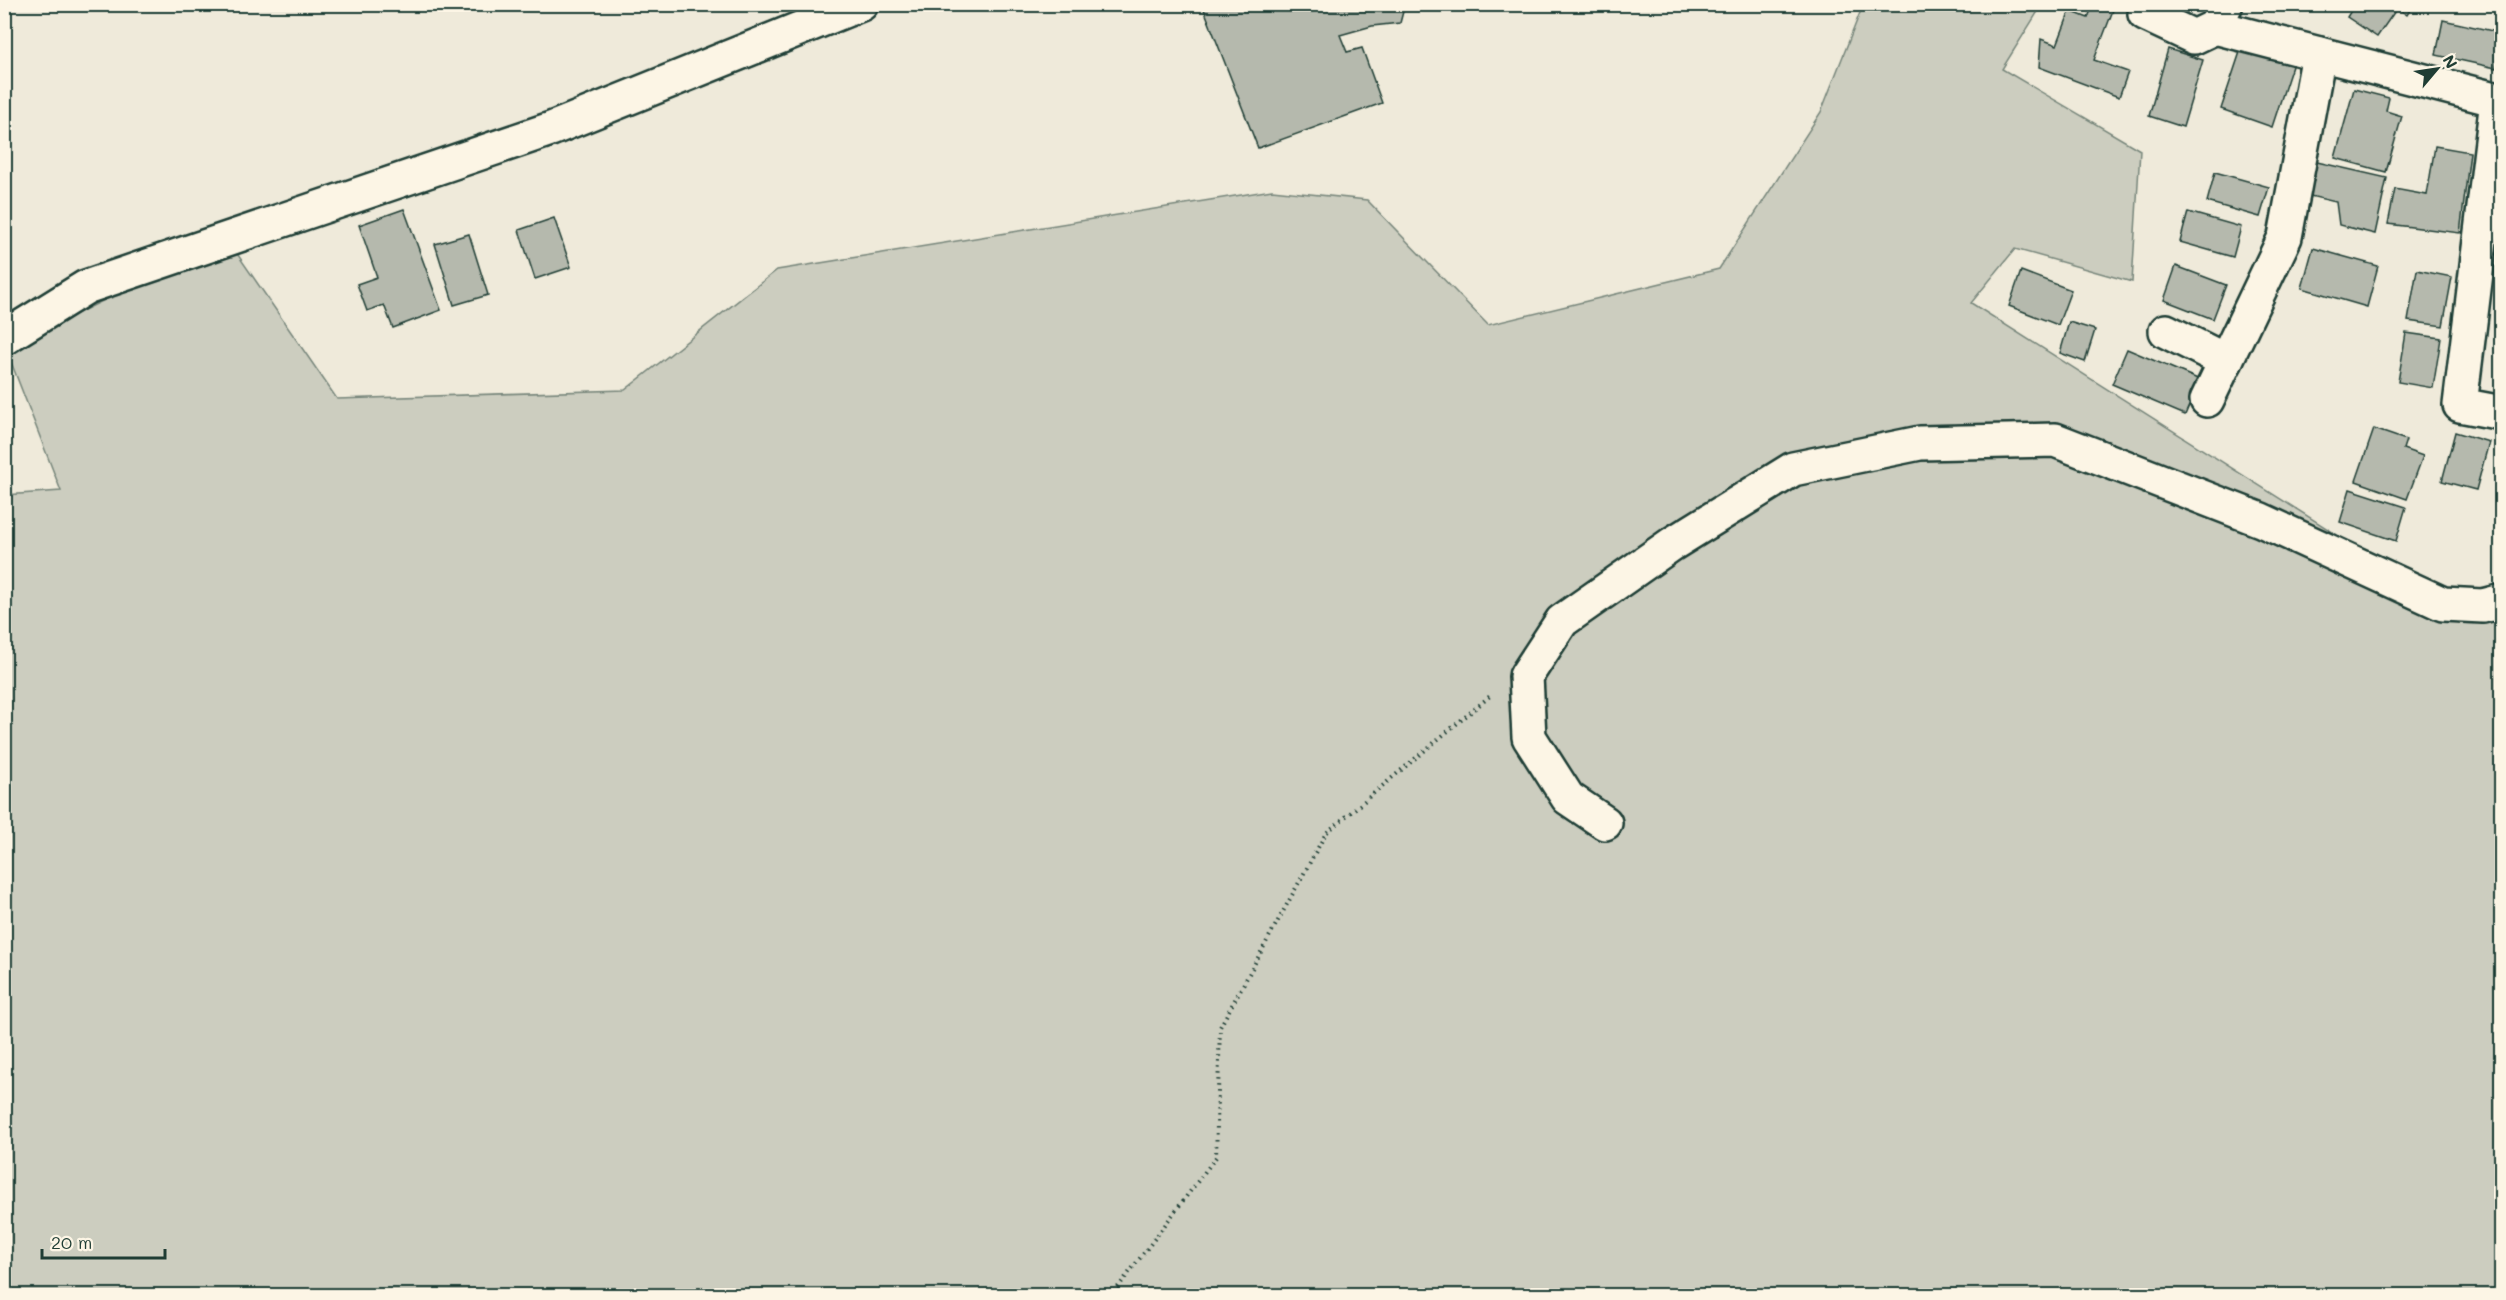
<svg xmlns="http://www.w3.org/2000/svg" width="2506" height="1300" viewBox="0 0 2506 1300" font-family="Mali,sans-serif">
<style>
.green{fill:#cccdbf;stroke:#76857a;stroke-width:1.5}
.building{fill:#b5b9ad;stroke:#1f3d34;stroke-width:1.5}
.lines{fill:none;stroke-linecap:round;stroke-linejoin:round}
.minor-casing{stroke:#1f3d34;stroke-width:38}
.path{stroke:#1f3d34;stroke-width:4;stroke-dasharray:1.5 4.5;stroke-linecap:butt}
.minor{stroke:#fcf5e5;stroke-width:33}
</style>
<rect width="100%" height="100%" fill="#efeada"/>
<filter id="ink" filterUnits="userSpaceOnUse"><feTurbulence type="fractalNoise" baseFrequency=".0167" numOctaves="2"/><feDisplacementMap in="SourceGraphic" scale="12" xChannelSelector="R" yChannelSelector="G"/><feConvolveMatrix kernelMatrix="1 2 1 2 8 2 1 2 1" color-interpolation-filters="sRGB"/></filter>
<g filter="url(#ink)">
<!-- green -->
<path class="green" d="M1863,5H2042L2002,69L2140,150L2132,282L2015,249L1971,303L2470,619L2501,601V1295L5,1296V495L61,491L6,349L227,239L337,399L625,390L777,270L1272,190L1367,200L1488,325L1719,269L1821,112Z"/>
<!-- building -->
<g class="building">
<path d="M1202,4H1405L1400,23L1372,26L1340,35L1347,52L1362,48L1382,103L1258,148Z"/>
<path d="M2093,4L2115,5L2094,60L2128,72L2119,97L2039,67L2041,39L2057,45L2070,11L2088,18Z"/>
<path d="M2355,4H2414L2407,15L2397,8L2377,37L2347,17Z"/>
<path d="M2443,20L2502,33L2496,68L2436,55Z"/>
<path d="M2242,46L2293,63L2272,127L2221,109Z"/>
<path d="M2168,49L2203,60L2183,127L2149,116Z"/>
<path d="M2354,89L2389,98L2386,111L2402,116L2386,172L2335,158Z"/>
<path d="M2435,146L2470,152L2460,233L2388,224L2395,189L2427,195Z"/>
<path d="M2317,162L2387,178L2375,234L2339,225L2336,202L2310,196Z"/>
<path d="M2215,172L2269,187L2260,217L2207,202Z"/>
<path d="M404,209L441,310L393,328L384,305L367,311L357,284L377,277L359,225Z"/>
<path d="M2188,212L2241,227L2233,257L2180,242Z"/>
<path d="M554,218L571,267L535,279L519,230Z"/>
<path d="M469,234L488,295L454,305L435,244Z"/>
<path d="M2313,248L2378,266L2367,307L2302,288Z"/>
<path d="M2176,266L2226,285L2213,319L2164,300Z"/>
<path d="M2417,270L2452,277L2443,326L2408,321Z"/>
<path d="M2021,271L2071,290L2058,325L2009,306Z"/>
<path d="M2069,322L2095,330L2085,362L2060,353Z"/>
<path d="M2406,333L2441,338L2433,388L2398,382Z"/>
<path d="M2127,349L2200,380L2185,415L2112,384Z"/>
<path d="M2374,429L2406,440L2403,449L2423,456L2407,499L2356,481Z"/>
<path d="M2455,432L2489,442L2476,490L2442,481Z"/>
<path d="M2350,489L2406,507L2396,541L2340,522Z"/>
</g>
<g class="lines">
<defs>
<g id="minor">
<path d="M2226,4L2215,27L2502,101"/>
<path d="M2145,14L2194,37L2215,27"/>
<path d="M2497,100L2460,405L2502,413"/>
<path d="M2166,331L2226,361"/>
<path d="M4,338L86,287L551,129L861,4"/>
<path d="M2207,400L2285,237L2319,54"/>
<path d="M1605,823L1568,798L1529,737L1526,676L1562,621L1672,544L1793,469L1920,443L2055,440L2261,520L2443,604L2483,606L2502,601"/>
</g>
</defs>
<!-- minor casing -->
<use href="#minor" class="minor-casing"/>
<!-- path -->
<path class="path" d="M1109,1296L1119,1286L1216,1157L1220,1027L1326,833L1490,696"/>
<!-- minor -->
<use href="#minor" class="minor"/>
</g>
</g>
<!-- margin -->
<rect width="2506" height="1300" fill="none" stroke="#fcf5e5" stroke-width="24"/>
<rect x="12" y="12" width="2482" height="1276" fill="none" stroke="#1f3d34" stroke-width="2" filter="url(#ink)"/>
<!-- north arrow -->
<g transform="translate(2437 69) rotate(61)" stroke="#fcf5e5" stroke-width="4.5" paint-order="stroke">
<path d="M0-4.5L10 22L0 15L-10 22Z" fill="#1f3d34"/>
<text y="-9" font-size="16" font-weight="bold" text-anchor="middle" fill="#1f3d34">N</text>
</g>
<!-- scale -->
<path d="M42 1249v9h123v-9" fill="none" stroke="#1f3d34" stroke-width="3"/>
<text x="51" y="1249" font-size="18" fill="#1f3d34" stroke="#fcf5e5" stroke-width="4.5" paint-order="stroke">20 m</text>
</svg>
